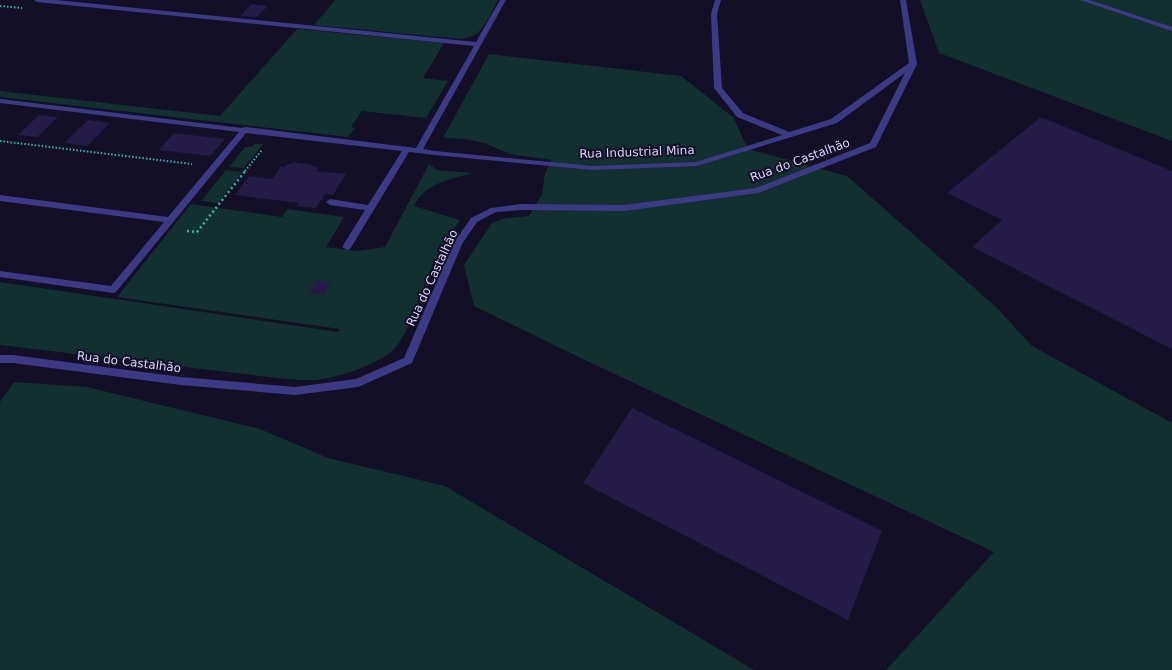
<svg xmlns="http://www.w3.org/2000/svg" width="1172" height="670" viewBox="0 0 1172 670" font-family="'DejaVu Sans',sans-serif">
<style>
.green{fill:#12302f}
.building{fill:#241b47}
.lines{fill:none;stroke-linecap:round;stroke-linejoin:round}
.path-far1{stroke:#2fb8b0;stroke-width:2;stroke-dasharray:1.5 2;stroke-linecap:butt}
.path{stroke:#2fb8b0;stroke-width:2.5;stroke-dasharray:2 3;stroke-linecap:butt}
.lane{fill:#3d3a85;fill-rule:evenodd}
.street{fill:#3d3a85;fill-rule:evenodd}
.labels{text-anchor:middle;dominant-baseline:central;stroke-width:4;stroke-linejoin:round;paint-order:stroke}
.street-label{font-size:12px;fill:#d9d4ff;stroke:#130f26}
</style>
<rect width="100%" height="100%" fill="#130f26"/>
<!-- green -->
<g class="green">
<path d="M335,0H498C488,18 483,38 460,39L314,25Z"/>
<path d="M920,0H1172V141L939,53Z"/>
<path d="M297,29L444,43L423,78L448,81L426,118L362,111L351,127L355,128L348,137L0,97V91L220,116Z"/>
<path d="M489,54L681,76L733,117L748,149L847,176L997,308L1032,346L1172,423V670H886L994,552L587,361L474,306L464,265L492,223L502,219L529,216L542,194L545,173L552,160L510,154L484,143L464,139L443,138Z"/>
<path d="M254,144H263L244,168L229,167L245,147H251Z"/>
<path d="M429,164L437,170L472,173C449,180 425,183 414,206L460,220C450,234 441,249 433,265C424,284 407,338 393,350C377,365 339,377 317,380C307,381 296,379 286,379L0,345V282L338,332L340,329L117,297L191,204L282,217L287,209L344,217L326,247L358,251L385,247Z"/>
<path d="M226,170L242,172L218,203L201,201Z"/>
<path d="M14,382L87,387L260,429L328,458L445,486L754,670H0V402Z"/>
</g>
<!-- building -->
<g class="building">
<path d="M251,4L268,6L257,17L240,16Z"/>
<path d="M39,115L58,117L37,137L18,135Z"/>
<path d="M1041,117L1172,171V349L972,247L1002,220L947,193Z"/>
<path d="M88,120L110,123L87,146L64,143Z"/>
<path d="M174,133L225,139L210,156L159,150Z"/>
<path d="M293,162L314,165L312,166L318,167L316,171L346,174L333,195L325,194L316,208L297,206L299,203L235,195L249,176L272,179L281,166L285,167L287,164H292Z"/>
<path d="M316,280L331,283L324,295L308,292Z"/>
<path d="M632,408L882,531L848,620L583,483Z"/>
</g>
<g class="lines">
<!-- path-far1 -->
<g class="path-far1">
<path d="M0,6L22,8"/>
<path d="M0,141L192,164"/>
<path d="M245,171L262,150"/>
</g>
<!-- path -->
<path class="path" d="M187,231L197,232L246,170"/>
<!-- lane -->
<path class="lane" d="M34,0H56L476,42L500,0H506L423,149L435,151L439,153L435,155L409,152L350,249L347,250L342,247L365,210L330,205L326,202L330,199L368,205L402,151L246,133L116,292L113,293L0,277V271L111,286L164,222L0,201V195L168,217L239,132L0,103V99L242,128L245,127L416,148L474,46L37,2Z"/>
<!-- street -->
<g class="street">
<path d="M715,0H721L717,14L722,88L743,113L789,132L831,119L909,63L900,0H906L917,64L876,147L758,193L624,211L521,210L496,212L477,222L462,244L412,363L358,387L295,395L181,385L13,363H0V355H13L181,377L295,387L356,379L404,358L453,244L471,218L491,208L521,204L624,205L756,188L870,143L905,73L837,123L697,166L592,170L435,155L431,153L435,151L592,166L696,162L782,135L737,117L714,88L711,14Z"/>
<path d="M1080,0H1089L1172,27V31Z"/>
</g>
</g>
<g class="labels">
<!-- street labels -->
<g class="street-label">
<text transform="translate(637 152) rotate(-2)">Rua Industrial Mina</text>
<text transform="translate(800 160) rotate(-20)">Rua do Castalhão</text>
<text transform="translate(432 278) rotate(-65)">Rua do Castalhão</text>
<text transform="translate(129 362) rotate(7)">Rua do Castalhão</text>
</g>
</g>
</svg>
